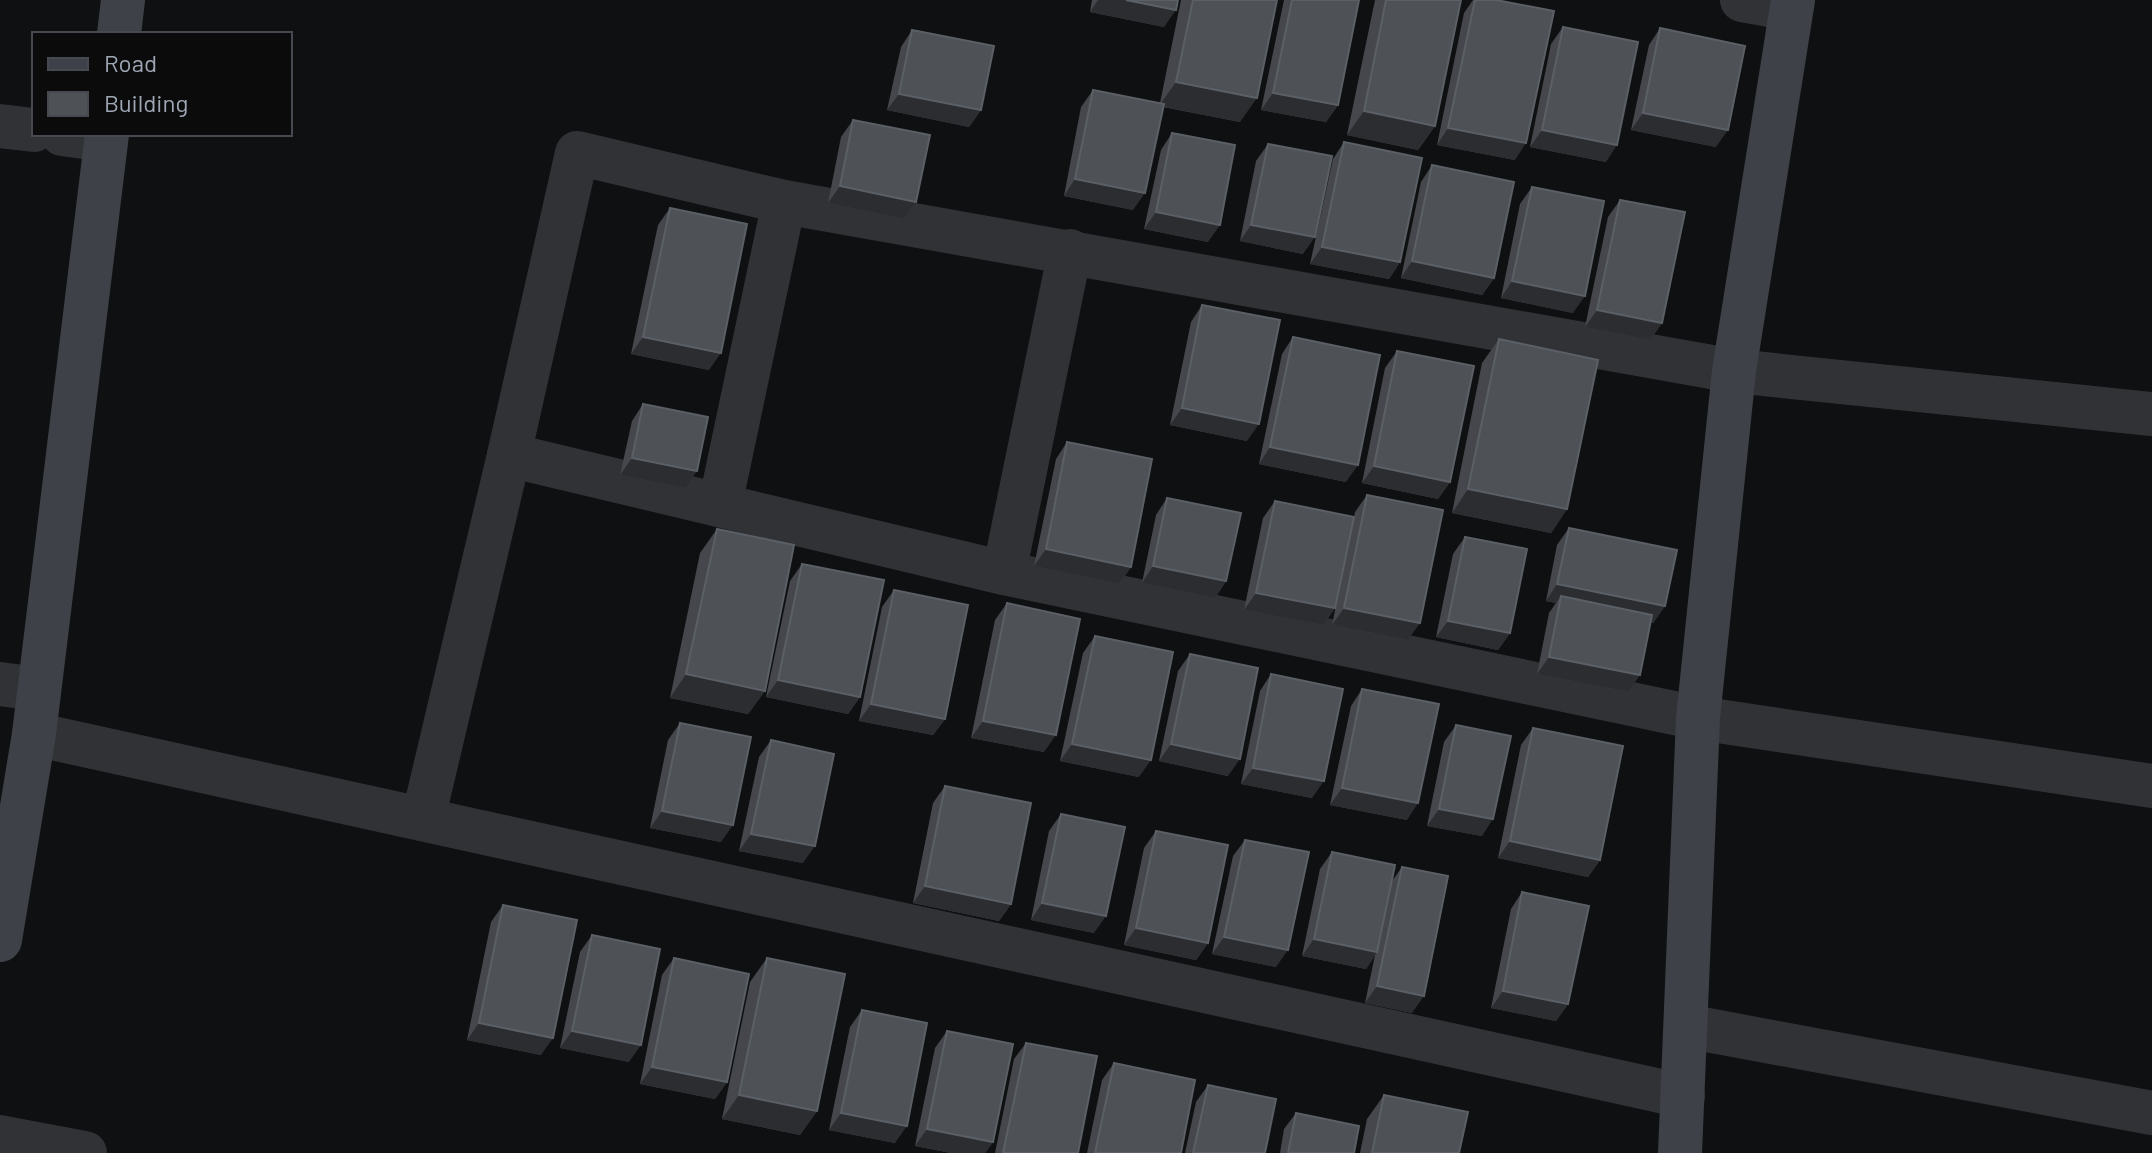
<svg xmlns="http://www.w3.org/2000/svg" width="2152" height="1153" viewBox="0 0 2152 1153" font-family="Barlow,sans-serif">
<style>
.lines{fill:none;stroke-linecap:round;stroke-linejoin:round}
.street{stroke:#303236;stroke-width:44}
.secondary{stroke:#3e4147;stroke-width:44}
.wall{fill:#45474c}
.shaded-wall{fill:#2b2d30}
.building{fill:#4e5257;stroke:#5b5f66;stroke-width:2}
</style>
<rect width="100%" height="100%" fill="#0f1011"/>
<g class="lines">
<!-- street -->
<g class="street">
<path d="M1742,0L1791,9"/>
<path d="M0,126L34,130"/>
<path d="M62,134L106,140"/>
<path d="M2152,414L1734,371L784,202L577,153L509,455L1004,573L1698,718L2152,786"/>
<path d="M720,505L784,202"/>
<path d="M1004,573L1070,251"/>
<path d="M0,684L39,689"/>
<path d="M34,734L1683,1096"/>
<path d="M423,819L509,455"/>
<path d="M1686,1026L2152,1113"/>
<path d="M0,1137L85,1153"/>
</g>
<!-- secondary -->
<g class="secondary">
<path d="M119,34L123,0"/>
<path d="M0,940L34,734L107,134"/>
<path d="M1680,1153L1698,718L1734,371L1793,0"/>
</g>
</g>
<!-- wall -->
<g class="wall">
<path d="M1092,0H1178L1164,27L1090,12Z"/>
<path d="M1181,0H1277L1240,122L1163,107L1133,210L1064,196L1081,107L1093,90L1160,103Z"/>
<path d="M1284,0H1359L1338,105L1326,122L1261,110Z"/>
<path d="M1375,0H1461L1435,126L1418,150L1347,135Z"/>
<path d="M1473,0H1496L1515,160L1437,145L1464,13Z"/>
<path d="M1563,27L1606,162L1530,147L1551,44Z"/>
<path d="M1660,28L1716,147L1631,130L1649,45Z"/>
<path d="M912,30L981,110L969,127L887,110L901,47Z"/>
<path d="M853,120L916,202L904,219L828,203L841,137Z"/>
<path d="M1172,133L1208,242L1144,229L1161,150Z"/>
<path d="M1344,142L1400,262L1389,279L1310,264L1333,159Z"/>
<path d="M1268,144L1303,254L1240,241L1256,161Z"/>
<path d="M1432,165L1494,278L1482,295L1401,278L1421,182Z"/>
<path d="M1532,187L1573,313L1501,298L1520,204Z"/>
<path d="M1620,200L1662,323L1650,340L1585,327L1608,217Z"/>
<path d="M670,208L709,370L631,354L658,225Z"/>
<path d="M1202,305L1247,441L1170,425L1191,322Z"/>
<path d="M1293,337L1346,482L1259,464L1282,354Z"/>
<path d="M1499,339L1567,509L1551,533L1452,513L1482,363Z"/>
<path d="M1397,351L1450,482L1438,499L1362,483L1385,368Z"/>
<path d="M643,404L685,488L620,475L632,421Z"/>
<path d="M1067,442L1131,567L1119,584L1034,566L1056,459Z"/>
<path d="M1367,495L1408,640L1332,625L1355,512Z"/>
<path d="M1167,498L1226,581L1215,598L1142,583L1156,515Z"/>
<path d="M1275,501L1335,608L1323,625L1244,610L1263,518Z"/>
<path d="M1569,528L1665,606L1653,623L1650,622L1628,692L1537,674L1549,613L1556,603L1546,601L1557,545Z"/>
<path d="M717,529L765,691L748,714L670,698L700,553Z"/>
<path d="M1465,537L1510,633L1498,650L1436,637L1453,554Z"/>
<path d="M802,564L860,697L848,714L766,697L790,581Z"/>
<path d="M894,590L945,719L933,735L859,721L882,607Z"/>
<path d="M1007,603L1044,752L971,738L995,620Z"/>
<path d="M1095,636L1139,777L1060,761L1083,653Z"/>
<path d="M1190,654L1228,776L1159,761L1178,671Z"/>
<path d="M1271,674L1312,798L1241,784L1260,691Z"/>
<path d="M1362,689L1407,820L1330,805L1351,706Z"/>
<path d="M680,723L721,842L650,828L668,740Z"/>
<path d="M1456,725L1482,836L1427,826L1444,742Z"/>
<path d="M1533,728L1600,860L1588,877L1498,858L1521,745Z"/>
<path d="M771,740L803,863L739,851L759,757Z"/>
<path d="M945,786L1011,904L999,921L913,903L933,803Z"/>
<path d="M1061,814L1094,933L1031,920L1049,831Z"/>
<path d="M1156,831L1208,943L1196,960L1124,945L1144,848Z"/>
<path d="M1245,840L1276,967L1212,954L1233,856Z"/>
<path d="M1332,852L1392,881L1402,867L1412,1013L1365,1003L1375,955L1366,969L1302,956L1320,869Z"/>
<path d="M1522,892L1568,1004L1556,1021L1491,1008L1511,909Z"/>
<path d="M503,905L541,1055L467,1040L491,922Z"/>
<path d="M592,935L629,1062L560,1048L580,952Z"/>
<path d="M674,958L727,1082L715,1099L640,1084L662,975Z"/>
<path d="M767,958L817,1111L800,1135L722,1119L750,982Z"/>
<path d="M862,1010L895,1143L829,1130L850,1027Z"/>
<path d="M947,1031L993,1142L985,1153H951L915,1146L935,1048Z"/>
<path d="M1026,1043L1078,1153H995L1014,1059Z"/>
<path d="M1114,1063L1181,1153H1087L1102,1080Z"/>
<path d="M1208,1085L1265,1153H1185L1196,1102Z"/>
<path d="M1384,1095L1459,1153H1360L1367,1119Z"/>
<path d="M1296,1113L1354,1153H1280L1284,1129Z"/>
</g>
<!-- shaded-wall -->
<g class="shaded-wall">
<path d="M1098,0H1126L1176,10L1164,27L1090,12Z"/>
<path d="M1176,82L1257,98L1240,122L1159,106Z"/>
<path d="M1273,93L1338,105L1326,122L1261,110Z"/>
<path d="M899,94L981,110L969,127L887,110Z"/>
<path d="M1364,111L1435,126L1418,150L1347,135Z"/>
<path d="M1643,113L1728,130L1716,147L1631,130Z"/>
<path d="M1448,128L1526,143L1515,160L1437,145Z"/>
<path d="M1542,130L1617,145L1606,162L1530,147Z"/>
<path d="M1075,179L1145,193L1133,210L1064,196Z"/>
<path d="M840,186L916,202L904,219L828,203Z"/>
<path d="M1156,212L1220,225L1208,242L1144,229Z"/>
<path d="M1251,225L1315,237L1303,254L1240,241Z"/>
<path d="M1322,247L1400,262L1389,279L1310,264Z"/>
<path d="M1412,261L1494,278L1482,295L1401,278Z"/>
<path d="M1512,281L1585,296L1573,313L1501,298Z"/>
<path d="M1597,310L1662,323L1650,340L1585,327Z"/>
<path d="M643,337L721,353L709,370L631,354Z"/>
<path d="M1182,408L1259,424L1247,441L1170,425Z"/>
<path d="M1270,447L1358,465L1346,482L1259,464Z"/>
<path d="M632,458L697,471L685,488L620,475Z"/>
<path d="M1374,466L1450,482L1438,499L1362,483Z"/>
<path d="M1468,489L1567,509L1551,533L1452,513Z"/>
<path d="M1046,549L1131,567L1119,584L1034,566Z"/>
<path d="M1153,566L1226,581L1215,598L1142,583Z"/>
<path d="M1557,584L1665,606L1653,623L1559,604L1561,596L1556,603L1546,601Z"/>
<path d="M1256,593L1335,608L1323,625L1244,610Z"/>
<path d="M1344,608L1420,623L1408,640L1332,625Z"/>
<path d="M1448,621L1510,633L1498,650L1436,637Z"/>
<path d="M1549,657L1640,675L1628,692L1537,674Z"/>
<path d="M686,674L765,691L748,714L670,698Z"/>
<path d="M778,680L860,697L848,714L766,697Z"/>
<path d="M871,704L945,719L933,735L859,721Z"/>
<path d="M983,721L1056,735L1044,752L971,738Z"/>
<path d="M1072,744L1151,760L1139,777L1060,761Z"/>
<path d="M1171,744L1240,759L1228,776L1159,761Z"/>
<path d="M1253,768L1324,781L1312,798L1241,784Z"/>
<path d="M1342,788L1418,803L1407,820L1330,805Z"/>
<path d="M1439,809L1493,819L1482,836L1427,826Z"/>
<path d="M662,811L733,825L721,842L650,828Z"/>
<path d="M751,834L815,846L803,863L739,851Z"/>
<path d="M1510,841L1600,860L1588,877L1498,858Z"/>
<path d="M925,886L1011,904L999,921L913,903Z"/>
<path d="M1042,903L1106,916L1094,933L1031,920Z"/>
<path d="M1136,928L1208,943L1196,960L1124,945Z"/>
<path d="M1224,937L1288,950L1276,967L1212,954Z"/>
<path d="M1314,939L1377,952L1366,969L1302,956Z"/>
<path d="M1377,986L1424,996L1412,1013L1365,1003Z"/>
<path d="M1503,991L1568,1004L1556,1021L1491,1008Z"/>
<path d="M479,1023L553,1038L541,1055L467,1040Z"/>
<path d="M572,1031L641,1045L629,1062L560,1048Z"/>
<path d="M652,1067L727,1082L715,1099L640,1084Z"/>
<path d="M739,1095L817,1111L800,1135L722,1119Z"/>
<path d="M841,1113L907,1126L895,1143L829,1130Z"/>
<path d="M927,1129L993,1142L985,1153H951L915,1146Z"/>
</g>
<!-- building -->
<g class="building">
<path d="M1126,0H1178L1176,10Z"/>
<path d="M1193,0H1277L1257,98L1176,82Z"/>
<path d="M1292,0H1359L1338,105L1273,93Z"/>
<path d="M1386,0H1461L1435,126L1364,111Z"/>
<path d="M1475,0H1496L1554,11L1526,143L1448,128Z"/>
<path d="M1563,27L1638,42L1617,145L1542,130Z"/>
<path d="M1660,28L1745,46L1728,130L1643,113Z"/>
<path d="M912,30L994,46L981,110L899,94Z"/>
<path d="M1093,90L1164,104L1145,193L1075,179Z"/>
<path d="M853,120L930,135L916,202L840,186Z"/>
<path d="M1172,133L1235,145L1220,225L1156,212Z"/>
<path d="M1344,142L1422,158L1400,262L1322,247Z"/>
<path d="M1268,144L1332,156L1315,237L1251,225Z"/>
<path d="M1432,165L1514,182L1494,278L1412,261Z"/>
<path d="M1532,187L1604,201L1585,296L1512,281Z"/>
<path d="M1620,200L1685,212L1662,323L1597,310Z"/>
<path d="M670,208L747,224L721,353L643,337Z"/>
<path d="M1202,305L1280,320L1259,424L1182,408Z"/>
<path d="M1293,337L1380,355L1358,465L1270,447Z"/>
<path d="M1499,339L1598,360L1567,509L1468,489Z"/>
<path d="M1397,351L1474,366L1450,482L1374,466Z"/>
<path d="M643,404L708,417L697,471L632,458Z"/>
<path d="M1067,442L1152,459L1131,567L1046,549Z"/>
<path d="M1367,495L1443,510L1420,623L1344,608Z"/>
<path d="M1167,498L1241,513L1226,581L1153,566Z"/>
<path d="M1275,501L1354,517L1335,608L1256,593Z"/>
<path d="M1569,528L1677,550L1665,606L1557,584Z"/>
<path d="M717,529L794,545L765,691L686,674Z"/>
<path d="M1465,537L1527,549L1510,633L1448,621Z"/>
<path d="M802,564L884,580L860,697L778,680Z"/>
<path d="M894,590L968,605L945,719L871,704Z"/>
<path d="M1561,596L1652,615L1640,675L1549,657Z"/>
<path d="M1007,603L1080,619L1056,735L983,721Z"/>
<path d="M1095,636L1173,652L1151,760L1072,744Z"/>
<path d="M1190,654L1258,668L1240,759L1171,744Z"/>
<path d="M1271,674L1343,689L1324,781L1253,768Z"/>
<path d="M1362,689L1439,704L1418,803L1342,788Z"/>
<path d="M680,723L751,737L733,825L662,811Z"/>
<path d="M1456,725L1511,736L1493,819L1439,809Z"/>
<path d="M1533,728L1623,746L1600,860L1510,841Z"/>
<path d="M771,740L834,754L815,846L751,834Z"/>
<path d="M945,786L1031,803L1011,904L925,886Z"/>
<path d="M1061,814L1125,827L1106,916L1042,903Z"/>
<path d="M1156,831L1228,845L1208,943L1136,928Z"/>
<path d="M1245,840L1309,852L1288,950L1224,937Z"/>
<path d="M1332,852L1395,865L1377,952L1314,939Z"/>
<path d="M1402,867L1448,876L1424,996L1377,986Z"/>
<path d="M1522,892L1589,906L1568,1004L1503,991Z"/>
<path d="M503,905L577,920L553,1038L479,1023Z"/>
<path d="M592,935L660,949L641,1045L572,1031Z"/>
<path d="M674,958L749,974L727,1082L652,1067Z"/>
<path d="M767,958L845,974L817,1111L739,1095Z"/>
<path d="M862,1010L927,1023L907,1126L841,1113Z"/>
<path d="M947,1031L1013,1044L993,1142L927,1129Z"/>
<path d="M1026,1043L1097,1056L1078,1153H1003Z"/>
<path d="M1114,1063L1195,1080L1181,1153H1095Z"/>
<path d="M1208,1085L1276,1099L1265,1153H1193Z"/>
<path d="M1384,1095L1468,1112L1459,1153H1372Z"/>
<path d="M1296,1113L1359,1126L1354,1153H1288Z"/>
</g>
<!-- legend -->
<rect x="32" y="32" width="260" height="104" fill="#0b0b0c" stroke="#46494f" stroke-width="2"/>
<rect x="48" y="58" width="40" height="12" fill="#3e4147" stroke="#46494f" stroke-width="2"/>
<text x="104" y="72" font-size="24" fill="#9fa7b4">Road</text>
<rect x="48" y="92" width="40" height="24" fill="#4e5257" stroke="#46494f" stroke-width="2"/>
<text x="104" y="112" font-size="24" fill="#9fa7b4">Building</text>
</svg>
